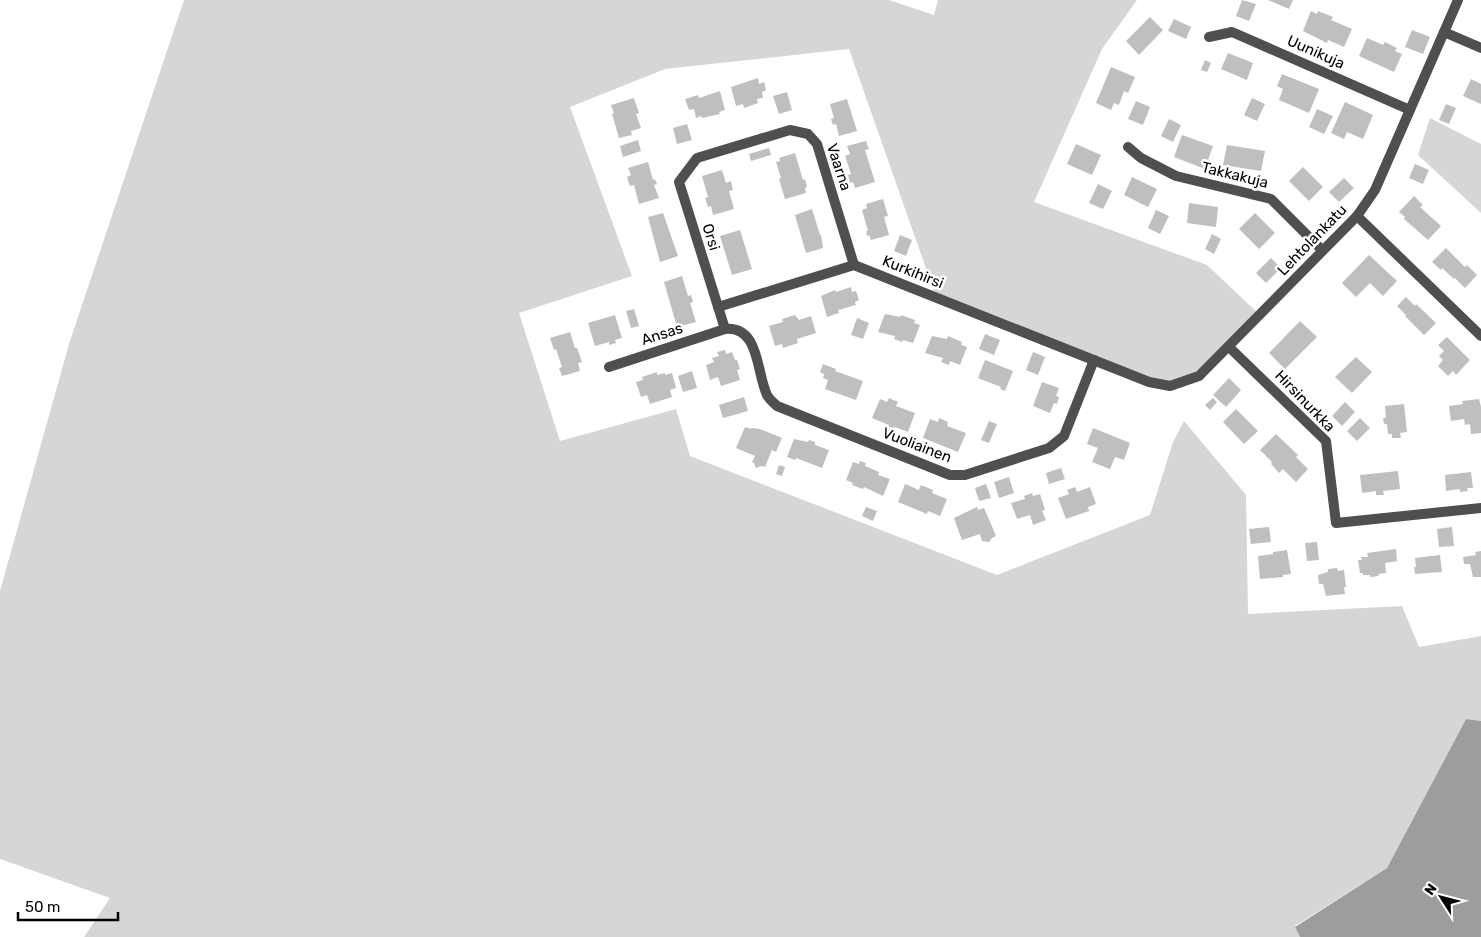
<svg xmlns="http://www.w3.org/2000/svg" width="1481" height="937" viewBox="0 0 1481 937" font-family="Rubik,sans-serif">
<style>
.green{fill:#d6d6d6}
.water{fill:#9d9d9d}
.building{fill:#bfbfbf}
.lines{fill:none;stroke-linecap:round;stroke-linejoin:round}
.street{stroke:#4f4f4f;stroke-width:10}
.labels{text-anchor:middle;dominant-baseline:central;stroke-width:5;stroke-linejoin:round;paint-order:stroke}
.street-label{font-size:15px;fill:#000;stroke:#fff}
</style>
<rect width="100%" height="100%" fill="#fff"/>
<!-- green -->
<g class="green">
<path d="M184,0H889L934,15L938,0H1137L1102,49L1034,202L1207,265L1260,315L1199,376L1170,386L936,297L849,49L665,69L570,107L632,276L519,313L560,441L676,409L690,456L997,575L1150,515L1173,442L1184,421L1246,495L1248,614L1402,606L1419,647L1481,636V721L1466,719L1387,868L1295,926L1300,937H84L110,898L0,859V591L69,344Z"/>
<path d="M1430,118L1481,144V213L1418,155Z"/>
</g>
<!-- water -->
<path class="water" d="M1466,719L1481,721V937H1300L1295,927L1387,868Z"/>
<!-- building -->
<g class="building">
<path d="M1242,0L1256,4L1249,21L1236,16Z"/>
<path d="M1268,0H1293L1289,9Z"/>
<path d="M1311,11L1317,14L1318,11L1333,17L1331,20L1352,29L1344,47L1328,40L1327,43L1303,31Z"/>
<path d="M1150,17L1163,30L1139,55L1126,41Z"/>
<path d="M1174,19L1191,27L1186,39L1168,31Z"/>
<path d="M1412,30L1430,37L1423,54L1405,47Z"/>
<path d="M1367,38L1383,45L1385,42L1397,48L1395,51L1402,54L1394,72L1359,56Z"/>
<path d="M1228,53L1253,63L1247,80L1221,69Z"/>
<path d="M1205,60L1211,63L1207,72L1201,70Z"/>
<path d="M1111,67L1135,77L1128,93L1124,91L1119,105L1114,103L1111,110L1096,103Z"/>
<path d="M1282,74L1319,89L1309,113L1279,100L1283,89L1277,86Z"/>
<path d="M758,78L759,84L764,82L766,90L762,92L763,98L757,99L758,103L744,108L743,104L736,106L731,87Z"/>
<path d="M1471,79L1481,84V104L1463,96Z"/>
<path d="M720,91L725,110L719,112L720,114L702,118L701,116L696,118L694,109L689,110L685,99L698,95L699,98Z"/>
<path d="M787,92L792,110L779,114L773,96Z"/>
<path d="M634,98L639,113L636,114L641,128L631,131L632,135L619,138L612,114L614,113L611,105Z"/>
<path d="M1252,98L1265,104L1257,121L1244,115Z"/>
<path d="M847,99L857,131L839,136L836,124L833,125L831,119L834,118L830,104Z"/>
<path d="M1136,101L1150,107L1143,125L1128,119Z"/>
<path d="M1345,102L1373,115L1363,139L1347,132L1344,139L1331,133Z"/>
<path d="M1446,104L1456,108L1449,124L1439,120Z"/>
<path d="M1317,109L1333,116L1324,134L1309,127Z"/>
<path d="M1169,119L1181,125L1173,142L1161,136Z"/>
<path d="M687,124L692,140L677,144L673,128Z"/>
<path d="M1182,135L1213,146L1205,169L1174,157Z"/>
<path d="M638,140L641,151L623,157L620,146Z"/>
<path d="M866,141L869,149L865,150L875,182L855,188L853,182L850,183L848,175L851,174L845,156L850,154L847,146Z"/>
<path d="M1076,144L1101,155L1092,175L1067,164Z"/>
<path d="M1227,145L1265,151L1261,171L1223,165Z"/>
<path d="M769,148L771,155L751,161L749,154Z"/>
<path d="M795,153L803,180L805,179L807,187L805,188L806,193L785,199L779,179L781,178L776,162L780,161L779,158Z"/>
<path d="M648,162L653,180L655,179L657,184L654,185L659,198L639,204L634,185L630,186L627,177L631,175L628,168Z"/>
<path d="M1415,164L1429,170L1423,184L1409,178Z"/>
<path d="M1303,167L1323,187L1309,201L1289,181Z"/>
<path d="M722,170L726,183L731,181L733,190L729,191L734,209L713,215L711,206L708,207L705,198L708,197L702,176Z"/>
<path d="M1132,177L1157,189L1148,207L1124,195Z"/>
<path d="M1344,178L1354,188L1339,202L1329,192Z"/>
<path d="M1098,184L1112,191L1103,209L1089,203Z"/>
<path d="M1414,196L1423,205L1420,207L1441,226L1428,240L1404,219L1405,217L1399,212Z"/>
<path d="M883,199L888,216L884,217L889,235L871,240L869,235L867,236L866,231H868L862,210L867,208L866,204Z"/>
<path d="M1189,203L1218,207L1216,227L1187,223Z"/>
<path d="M812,209L820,235H821L823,248L806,253L795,215Z"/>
<path d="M1156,210L1169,216L1160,234L1148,228Z"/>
<path d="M663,213L678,256L660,262L648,217Z"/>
<path d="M1255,213L1275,233L1259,249L1239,229Z"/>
<path d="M740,230L752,269L732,275L720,236Z"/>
<path d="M1212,234L1221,239L1214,254L1205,249Z"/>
<path d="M900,235L912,240L906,256L894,251Z"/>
<path d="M1446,248L1465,267L1467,265L1477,275L1465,288L1455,278L1454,279L1442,268L1441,270L1432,262Z"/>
<path d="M1369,255L1397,281L1383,296L1370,283L1356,297L1342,283Z"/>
<path d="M1271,258L1281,268L1266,283L1256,273Z"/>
<path d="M682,276L688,296L691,295L693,302L690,303L696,322L677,327L664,282Z"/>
<path d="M851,287L852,292L856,291L859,300L855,302L856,305L838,310L839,313L827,317L821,296L835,290L836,292Z"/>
<path d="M1406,297L1415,306L1416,304L1436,323L1424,335L1405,316L1406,315L1397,306Z"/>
<path d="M634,309L639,326L631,328L626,311Z"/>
<path d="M885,314L900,317L901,315L915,320L914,323L920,325L913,343L903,340L902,342L894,339L895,336L878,332Z"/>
<path d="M615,315L622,338L615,340L616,343L609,345V342L595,346L588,323Z"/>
<path d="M795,315L799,320L811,316L816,333L797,339L798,343L783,348L782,344L775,346L769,326L783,322L782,319Z"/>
<path d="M857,318L869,323L863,339L851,335Z"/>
<path d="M1300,321L1317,337L1285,369L1269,353Z"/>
<path d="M570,332L575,348H577L582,362L578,363L580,371L562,376L559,368L562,367L556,349L554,350L550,338Z"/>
<path d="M985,334L1000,340L994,355L979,349Z"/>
<path d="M932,336L947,339L948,336L962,342L961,345L967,347L960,365L950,361L949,365L941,362L943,358L925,353Z"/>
<path d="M1447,337L1470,360L1456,375L1453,371L1448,376L1438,366L1443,360L1439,356L1444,351L1438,345Z"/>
<path d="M725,350L726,354L732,352L735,360H737L740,369L737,370L740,380L721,386L718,377L710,380L706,365L714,362L712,358L719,356L717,352Z"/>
<path d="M1033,352L1045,357L1038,375L1026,370Z"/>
<path d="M1356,357L1372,372L1352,393L1335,377Z"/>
<path d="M985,360L1013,371L1005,391L1000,389L1001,387L978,378Z"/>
<path d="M823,364L836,369L835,371L863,381L856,400L825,389L828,380L823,378L824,374L820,372Z"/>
<path d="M692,371L697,388L683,392L678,376Z"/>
<path d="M657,372V375L665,373V375L672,373L676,388L670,390L672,397L650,404L647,395L641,397L636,382L643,380L642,377Z"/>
<path d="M1229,378L1241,390L1226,407L1213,395Z"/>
<path d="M1042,382L1059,388L1056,396L1059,397L1057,404L1054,403L1050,413L1033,406Z"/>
<path d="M744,397L748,411L723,418L719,405Z"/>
<path d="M889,398L898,402L896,406L915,413L908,432L895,427L894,429L889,427V425L872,418L880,399L887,402Z"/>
<path d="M1213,398L1217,402L1210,410L1205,405Z"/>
<path d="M1479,399L1481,407V433L1471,434L1470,424L1465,425L1464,419L1451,421L1449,406L1463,404L1462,401Z"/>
<path d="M1345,402L1355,412L1342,426L1332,416Z"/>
<path d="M1404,404L1407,432L1400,433L1401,438H1392V434H1388L1387,424H1384L1383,418H1386L1385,406Z"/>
<path d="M1236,409L1258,431L1244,444L1223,422Z"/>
<path d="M939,418L948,422L947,426L966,433L958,452L923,438L930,419L938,422Z"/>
<path d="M1360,418L1370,428L1357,441L1347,431Z"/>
<path d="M989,421L997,424L989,443L981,440Z"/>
<path d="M745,427L751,429L752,428L760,429L782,438L776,452L772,450L765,467L761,466L756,468L754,463L752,462L755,456L736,448Z"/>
<path d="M1093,428L1130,443L1124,460L1115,457L1110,469L1092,462L1098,448L1087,444Z"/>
<path d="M1276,434L1298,455L1296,457L1308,469L1296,482L1283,469L1279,473L1271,464L1272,462L1260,450Z"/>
<path d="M794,439L808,442L809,440L815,442V445L829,450L822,468L796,458L795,460L787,457Z"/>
<path d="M860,461L866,463L865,466L879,472L878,475L890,479L883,496L864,487L863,489L852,485L853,483L846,480L853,462L859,464Z"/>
<path d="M779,465L785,467L782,476L776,474Z"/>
<path d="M1061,468L1065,479L1049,484L1046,473Z"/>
<path d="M1398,471L1400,489L1383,491L1384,495H1376V491L1362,493L1360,475Z"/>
<path d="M1471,472L1473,488H1467L1468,491L1460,492V489L1446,491L1445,475Z"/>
<path d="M1009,477L1014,493L999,498L994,482Z"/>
<path d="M905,484L919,490L921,485L933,490L932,493L947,499L940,516L928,511L927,514L898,502Z"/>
<path d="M986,484L991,498L979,501L975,488Z"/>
<path d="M1075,487L1077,492L1090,487L1096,504L1088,507L1089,511L1066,519L1058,498L1069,494L1067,490Z"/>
<path d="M1032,493L1033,496L1040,494L1045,510L1042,511L1046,520L1033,525L1030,515L1017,519L1011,503L1025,499L1024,496Z"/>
<path d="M866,507L877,511L873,521L862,516Z"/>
<path d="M977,507L978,510L984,508L991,524L996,536L992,538L989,542L982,541L980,534L962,540L959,532L954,518Z"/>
<path d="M1269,527L1271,542L1251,544L1249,529Z"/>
<path d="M1452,527L1454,546L1439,547L1437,529Z"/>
<path d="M1317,542L1319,560L1307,561L1305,543Z"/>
<path d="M1396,549L1397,561L1385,563L1386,573L1378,574L1379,576L1370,577V575H1363V573H1360L1358,560H1362L1361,557H1368L1367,553Z"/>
<path d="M1287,550L1291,574L1283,575V577L1260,579L1258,556L1273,554V552Z"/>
<path d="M1481,551V577H1473L1470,564H1464L1463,557L1476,555L1475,552Z"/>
<path d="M1440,555L1442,572L1415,574L1414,567H1416L1415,558Z"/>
<path d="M1337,568L1338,571L1344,570L1346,587H1344L1345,594L1326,596L1323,584H1319L1318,575L1328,572V569Z"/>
</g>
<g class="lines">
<!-- street -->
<g class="street">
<path d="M1444,32L1481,48"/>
<path d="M1209,37L1232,32L1410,110"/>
<path d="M1128,147L1141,158L1176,176L1271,199L1322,250"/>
<path d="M1357,216L1481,336"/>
<path d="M718,307L854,265L1149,382L1170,386L1199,376L1357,216L1375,190L1458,0"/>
<path d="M725,329L679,182L697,158L790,130L808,134L817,144L854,265"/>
<path d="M1229,347L1326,441L1336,523L1481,508"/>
<path d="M609,367L725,329C760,326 756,372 767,395C769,399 774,403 777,406L950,475H965L1049,448L1064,436L1094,360"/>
</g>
</g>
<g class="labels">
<!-- street labels -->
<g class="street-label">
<text transform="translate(1316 52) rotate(24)">Uunikuja</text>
<text transform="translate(839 167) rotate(72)">Vaarna</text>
<text transform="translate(1235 175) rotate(14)">Takkakuja</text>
<text transform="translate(711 237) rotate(73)">Orsi</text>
<text transform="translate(1312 240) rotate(-46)">Lehtolankatu</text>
<text transform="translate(913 272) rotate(22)">Kurkihirsi</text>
<text transform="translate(662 334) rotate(-18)">Ansas</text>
<text transform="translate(1305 401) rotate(46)">Hirsinurkka</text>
<text transform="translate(917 445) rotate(21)">Vuoliainen</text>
</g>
</g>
<!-- north arrow -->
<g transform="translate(1441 897) rotate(306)" stroke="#ffffff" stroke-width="4" paint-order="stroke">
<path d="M0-4L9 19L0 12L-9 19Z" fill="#000000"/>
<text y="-8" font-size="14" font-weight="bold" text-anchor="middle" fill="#000000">N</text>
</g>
<!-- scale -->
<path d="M18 912v8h100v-8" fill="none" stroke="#000000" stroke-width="2.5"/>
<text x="25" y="912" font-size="15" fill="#000000" stroke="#ffffff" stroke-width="4" paint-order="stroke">50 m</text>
</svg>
